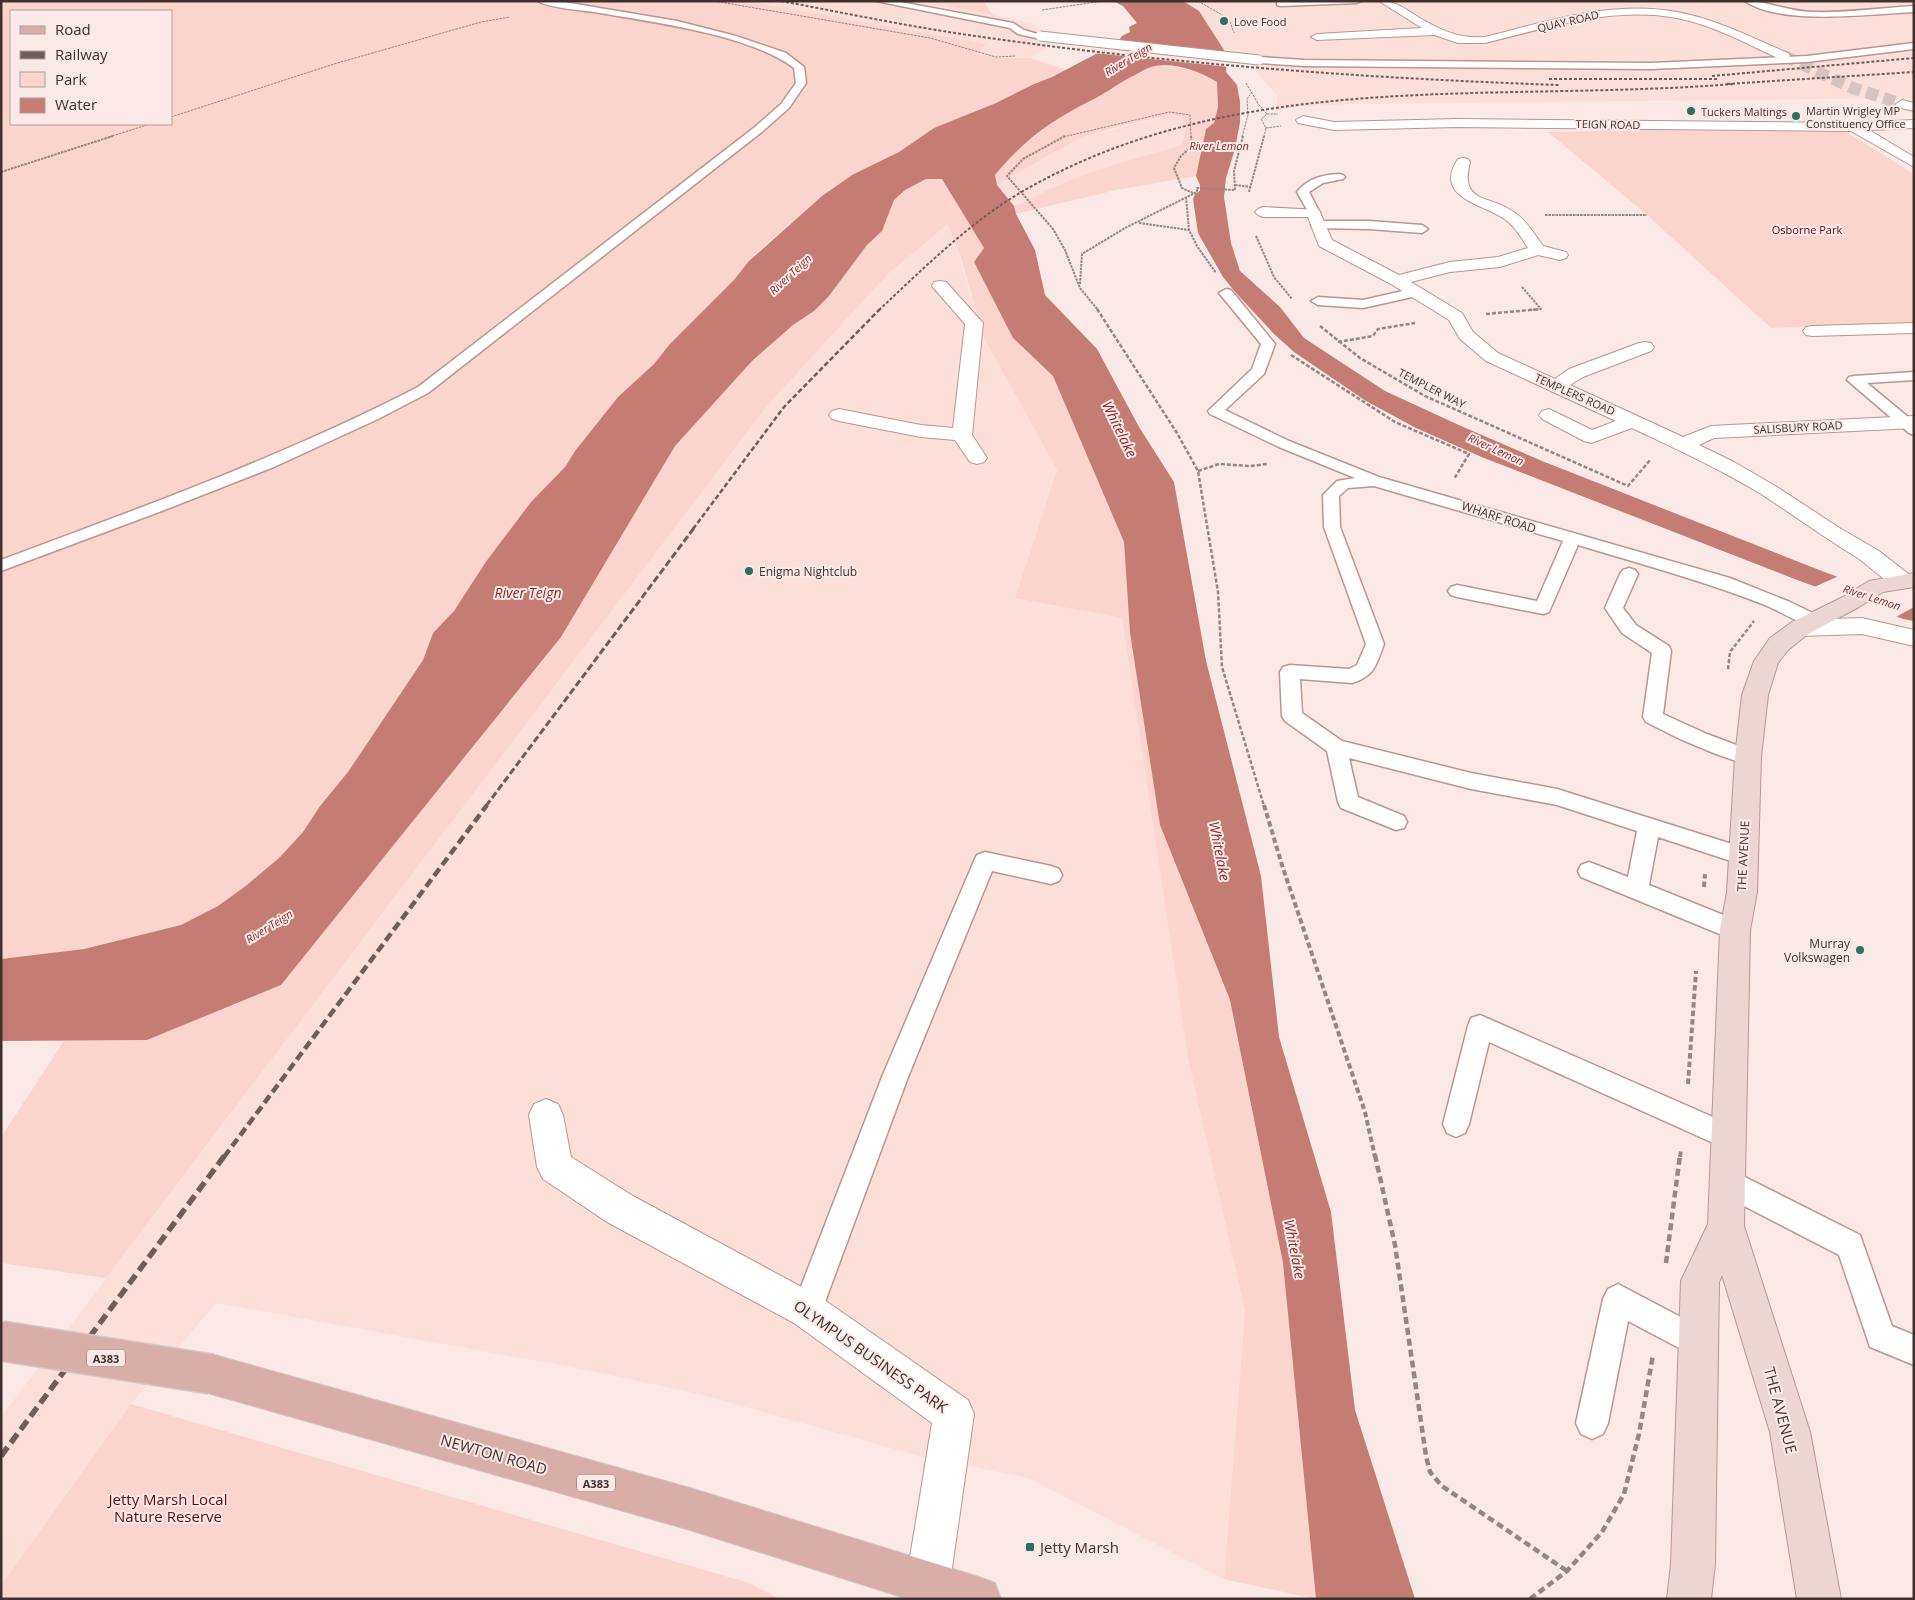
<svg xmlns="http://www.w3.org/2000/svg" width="1915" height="1600" viewBox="0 0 1915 1600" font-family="'Open Sans',sans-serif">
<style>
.built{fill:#fddfda}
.green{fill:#fbd4ce;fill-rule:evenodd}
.water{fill:#c47c73}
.pier{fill:#fae9e7}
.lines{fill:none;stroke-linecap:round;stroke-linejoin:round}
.street-tunnel{stroke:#d5c4c2;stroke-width:12;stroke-dasharray:12 6;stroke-linecap:butt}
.lane-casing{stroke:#bb958f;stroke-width:3}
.street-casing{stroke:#bb958f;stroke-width:2}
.secondary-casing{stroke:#bb958f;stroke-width:2}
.primary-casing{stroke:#cdc9c9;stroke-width:2}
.path-far4{stroke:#968583;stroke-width:1;stroke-dasharray:2.5 1;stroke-linecap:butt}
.path-far3{stroke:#968583;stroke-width:2;stroke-dasharray:2.5 1;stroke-linecap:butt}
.path-far2{stroke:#968583;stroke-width:2.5;stroke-dasharray:4 2;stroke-linecap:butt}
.path-far1{stroke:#968583;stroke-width:4;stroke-dasharray:5.5 3;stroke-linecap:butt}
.path{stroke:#968583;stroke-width:4.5;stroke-dasharray:7 4;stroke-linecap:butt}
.lane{fill:#fff;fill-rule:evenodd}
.street{fill:#fff;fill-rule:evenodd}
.secondary{fill:#ecd6d4;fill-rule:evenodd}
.primary{fill:#daaea8;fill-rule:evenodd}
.rail-far4{stroke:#6d5d5b;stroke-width:2;stroke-dasharray:3 2;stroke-linecap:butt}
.rail-far3{stroke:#6d5d5b;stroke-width:2.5;stroke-dasharray:5 2.5;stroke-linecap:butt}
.rail-far2{stroke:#6d5d5b;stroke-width:3;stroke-dasharray:7 3;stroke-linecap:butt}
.rail-far1{stroke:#6d5d5b;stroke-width:4.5;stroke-dasharray:9 4.5;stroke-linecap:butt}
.rail{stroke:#6d5d5b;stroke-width:5.5;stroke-dasharray:11 5.5;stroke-linecap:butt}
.lane-bridge-casing{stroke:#bb958f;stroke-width:11;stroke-linecap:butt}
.primary-bridge-casing{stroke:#cdc9c9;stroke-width:42;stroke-linecap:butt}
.lane-bridge{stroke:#fff;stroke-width:9}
.primary-bridge{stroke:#daaea8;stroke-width:39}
.poi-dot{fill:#2c7063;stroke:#fae9e7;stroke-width:2}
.labels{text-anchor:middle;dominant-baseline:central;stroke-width:4;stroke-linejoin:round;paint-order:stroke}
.far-poi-label{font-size:11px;fill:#40302e;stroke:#fae9e7;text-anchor:start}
.far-street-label{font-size:11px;fill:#40302e;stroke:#fae9e7}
.far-water-label{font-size:11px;font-style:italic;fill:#842d25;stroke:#fae9e7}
.far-park-label{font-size:11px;fill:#620907;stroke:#fae9e7}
.shield{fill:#fae9e7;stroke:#786866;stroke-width:1}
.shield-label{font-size:11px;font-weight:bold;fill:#40302e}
.street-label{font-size:12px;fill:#40302e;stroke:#fae9e7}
.poi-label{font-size:12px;fill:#40302e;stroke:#fae9e7;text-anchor:start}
.water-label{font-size:14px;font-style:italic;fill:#842d25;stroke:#fae9e7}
.near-street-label{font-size:15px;fill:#40302e;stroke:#fae9e7}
.near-park-label{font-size:15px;fill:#620907;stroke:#fae9e7}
.near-poi-label{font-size:15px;fill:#40302e;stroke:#fae9e7;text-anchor:start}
</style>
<rect width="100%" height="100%" fill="#fae9e7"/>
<!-- built -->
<g class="built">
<path d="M748,1H922L1033,23L1049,34L1045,49L1030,58L986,56L975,54L985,44Z"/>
<path d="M1183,1H1914V98L1352,104L1308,106L1277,110V95L1254,70L1258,61L1227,57L1199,11Z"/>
<path d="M1173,115L1182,116L1186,129L1182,145L1091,173L1051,188L1033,199L1014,206L997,185L1079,138Z"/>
<path d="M949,223L984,338L1057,470L1015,598L1122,618L1188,1058L1245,1311L1224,1579L1028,1478L923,1457L699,1394L587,1370L216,1303L131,1404L1,1585V1417L767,406L888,274Z"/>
</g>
<!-- green -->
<g class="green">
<path d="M1,1H748L986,44L976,54L1000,58H1030L1066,70L996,103L934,128L899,152L852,175L822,196L754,255L734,280L669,345L654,364L618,397L575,451L565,467L531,502L485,563L454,611L433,633L423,660L348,772L320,806L303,832L280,857L247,885L218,906L181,925L84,949L1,959ZM11,11H171V124H11Z"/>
<path d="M922,1H983L993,15Z"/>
<path d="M1154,66C1181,68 1194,67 1217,82L1218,107L1214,123L1206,129L1196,176L1116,190L1016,214L1014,206C1029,201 1038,194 1052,188C1093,169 1139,158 1182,145L1186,129L1182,117L1173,115L1124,125L1079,138L997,185L995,175L1016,150L1053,122L1113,86Z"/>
<path d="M1645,130L1846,132L1914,174V323L1771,328L1647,215L1548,132Z"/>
<path d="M926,179H942L984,248L974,262L1013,338L1053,376L1124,542L1130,633L1160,825L1230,1000L1283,1263L1316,1599L1224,1579L1245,1311L1188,1058L1122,618L1015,598L1057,470L984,338L961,258L948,224L888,274L767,406L106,1278L1,1263V1137L64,1041L147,1040L281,985L560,637L675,446L753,360L793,325L814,311L829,296L867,245L882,231L894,200L905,190Z"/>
<path d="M131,1404L749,1583L780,1599H1V1585Z"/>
</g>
<!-- water -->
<path class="water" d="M1113,1H1183L1199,11L1224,50L1227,57L1226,72L1237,85L1240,102V122L1235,149L1226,178L1224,197L1231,243L1240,271L1280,307L1304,338L1385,391L1461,426L1542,461L1827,573L1914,604V621L1903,619L1792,578L1484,458L1416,428L1366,401L1294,352L1274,334L1236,293L1223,277L1198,233L1193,199L1195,194L1200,191V185L1196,176L1206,129L1214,123L1218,107L1217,82C1199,71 1176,63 1155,66C1147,67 1138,74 1131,77C1116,85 1103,95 1088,102C1049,122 1023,141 995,175L997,185L1014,206L1016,214L1035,250L1045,295L1097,349L1139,427L1174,482L1206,661L1261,876L1279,1037L1331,1212L1355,1410L1415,1599H1316L1283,1263L1230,1000L1160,825L1130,633L1124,542L1053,376L1013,338L974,262L984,248L942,179H926L905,190L894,200L882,231L867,245L829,296L814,311L793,325L753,360L675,446L561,637L281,985L147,1040L1,1041V959L84,949L181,925L218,906L247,885L280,857L303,832L320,806L348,772L423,660L433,633L454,611L485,563L531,502L565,467L575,451L618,397L654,364L669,345L734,280L749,261L822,196L852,175L899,152L934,128L996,103L1032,85L1052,77L1117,43L1122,36L1130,32L1129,27L1137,23L1123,6Z"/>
<!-- pier -->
<g class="pier">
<path d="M1113,42L1229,57V67L1094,53Z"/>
<path d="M1841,575L1914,601V607L1894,618L1812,588Z"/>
</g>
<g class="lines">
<!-- street-tunnel -->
<path class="street-tunnel" d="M1784,56L1853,88L1902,104"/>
<defs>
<g id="lane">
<path d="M538,1H558L677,21L736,36L786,53L804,67L806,83L789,108L763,131L428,393L378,419L274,467L167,509L1,571V560C143,507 284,456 418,387L755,127L781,104L796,83L794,68C749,34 651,22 594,12C580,10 549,8 538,1Z"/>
<path d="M876,1H895L1013,23L1024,30L1044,36L1040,39L1018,34L1010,28Z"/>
<path d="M1277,1H1361L1357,3L1280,6L1277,5Z"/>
<path d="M1745,1C1768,1 1790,12 1813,12C1846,13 1881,8 1914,6V12C1871,14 1780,26 1745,1Z"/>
<path d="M1914,43V49L1807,62L1651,69L1304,66L1259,63L1254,60L1259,57L1304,60L1651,63L1807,56Z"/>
<path d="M1339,174L1343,175L1345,177L1343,179L1323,183L1309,192L1320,213L1318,215H1310L1297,192C1308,178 1322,175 1339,174Z"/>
<path d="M1317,221H1369L1422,225L1428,229L1422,233L1369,229L1313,228L1311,225Z"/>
<path d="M1416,288L1423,292L1421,295L1363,308L1318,305L1311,301L1318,297L1363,300Z"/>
<path d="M1226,289L1231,290L1275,344L1264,374L1225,410L1289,441L1379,477L1730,578L1790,602L1821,617L1824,621L1821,625C1807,629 1780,611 1765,605C1704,581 1641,564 1578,545L1549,612L1543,614L1457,597L1451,595L1448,591L1451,587L1457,585L1537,601L1563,541L1374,486L1348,488L1339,496L1340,527L1384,644C1376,665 1375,676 1352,683L1300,679L1302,713L1342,741L1471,773L1557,789L1751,850L1754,856L1751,862L1743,865L1658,837L1649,885L1743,923L1747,930L1743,937L1735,940L1727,937L1581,877L1578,871L1581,865L1589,862L1628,877L1637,831L1557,805L1471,789L1349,758L1358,797L1404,816L1407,822L1404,828L1396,830L1341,808L1338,802L1327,751L1285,721L1282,716L1280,672L1283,667L1290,665L1349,669L1357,665L1366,644L1324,527L1323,495L1337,481L1355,478L1279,447L1210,414L1208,411L1252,369L1261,344L1219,293Z"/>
<path d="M1914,372V380L1867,383L1914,422V435L1909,433L1847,380L1849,377L1854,376Z"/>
<path d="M1629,568L1635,570L1638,574L1623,608L1636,625L1669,646L1671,651L1663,714L1707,734L1755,752L1758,757L1755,762L1748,765L1716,754L1680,739L1646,722L1643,717L1652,653L1622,633L1605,608L1620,574L1623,570Z"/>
<path d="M985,852L1051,866L1059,869L1062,875L1059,881L1051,884L992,871L908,1077L822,1310L817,1320L807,1325L797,1320L792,1310L882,1077L974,861L977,855Z"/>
<path d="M1480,1015L1738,1128L1742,1137L1738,1146L1729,1150L1720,1146L1489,1042L1469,1124L1465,1133L1456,1137L1447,1133L1443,1124L1468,1026L1471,1018Z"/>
<path d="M1727,1168L1860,1235L1892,1326L1914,1335V1365L1870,1347L1839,1255L1717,1192L1713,1182L1717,1172Z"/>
<path d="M1618,1284L1709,1332L1713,1343L1709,1354L1698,1358L1628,1321L1608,1423L1603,1434L1592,1439L1581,1434L1576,1423L1603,1299L1608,1289Z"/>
</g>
<g id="street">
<path d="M1379,1C1396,1 1404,8 1418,17C1440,30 1459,39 1485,37C1548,21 1612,0 1677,12C1716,19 1752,38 1788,53L1790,56L1784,60L1780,59C1747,44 1713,25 1677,18C1612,6 1547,28 1485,43H1458L1434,35L1317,40L1311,37L1317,34L1422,28Z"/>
<path d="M1902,100L1914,103V111L1897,107L1896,104Z"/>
<path d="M1303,116L1334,122L1457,119L1854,123L1914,120V128L1869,130L1914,157V167L1851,131L1457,127L1334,130L1298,123L1296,120Z"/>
<path d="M1463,158L1468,159L1470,162C1459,205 1490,194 1515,213C1527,221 1535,235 1543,246L1566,252L1568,255L1566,258L1560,260L1538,255L1500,267L1450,272L1411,282L1462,313L1473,332L1498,353L1555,379L1569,369L1639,343L1645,342L1651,343L1654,347L1651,351L1583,377L1570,385L1683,437L1711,426L1914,416V428L1714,438L1699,445L1734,462L1777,487L1838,527L1879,551L1911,576L1914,580L1911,586C1890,592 1871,565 1853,555C1822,536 1792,514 1761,494C1720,469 1676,449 1632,428L1591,443L1584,441L1542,419L1539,415L1542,411L1549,409L1592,430L1616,421L1486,361L1460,339L1449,320L1391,284L1319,246L1308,217H1263L1258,215L1255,212L1258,209L1263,207L1319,210L1332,240L1399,275L1450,262L1498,257L1528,248C1521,237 1514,225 1503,218C1482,204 1433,197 1458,159Z"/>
<path d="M940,281L946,282L983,323L972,435L987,458L984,462L977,464L970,462L955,440L921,437L839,421L832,419L829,415L832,411L839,409L921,425L953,428L965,324L932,286L934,282Z"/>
<path d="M1914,323V333L1812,336L1806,335L1803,331L1806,327L1812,326Z"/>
<path d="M1862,618L1914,630V646L1862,634L1800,636L1792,634L1788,628L1792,622L1800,620Z"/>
<path d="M546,1099L558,1104L563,1115L571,1157L633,1196L820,1297L968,1400L974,1414L950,1582L944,1598L915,1599L912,1598L906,1582L932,1423L794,1323L607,1222L543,1179L537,1167L529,1115L534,1104Z"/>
</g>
<path id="secondary" d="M1914,573V587L1883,592L1859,607L1808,634L1788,650L1778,663L1768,695L1761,757L1757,892L1750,930L1744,1226L1810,1432L1841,1599H1797L1770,1432L1722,1275L1719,1282L1715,1564L1711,1599H1667L1671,1564L1681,1281L1708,1224L1720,930L1727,892L1735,757L1742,695L1754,661L1770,638L1792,622L1843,597L1869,581Z"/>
<path id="primary" d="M211,1354L690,1488L979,1577L995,1583L1001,1599H908L690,1530L211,1394L197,1388L191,1374L197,1360Z"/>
</defs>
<!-- lane casing -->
<use href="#lane" class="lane-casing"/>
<!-- street casing -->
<use href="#street" class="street-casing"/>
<!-- secondary casing -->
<use href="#secondary" class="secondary-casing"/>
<!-- primary casing -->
<use href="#primary" class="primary-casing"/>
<!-- path-far4 -->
<g class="path-far4">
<path d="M714,1L930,38L996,57L1016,56"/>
<path d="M1198,1L1229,19L1234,33"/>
<path d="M1042,10L1103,1"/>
<path d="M1246,83L1259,105L1267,114L1261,119L1266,128L1264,137"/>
<path d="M1267,114H1278"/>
<path d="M171,117L334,64L481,22L510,17"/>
<path d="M1266,128L1281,126"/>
<path d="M109,137L150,124"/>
<path d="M1063,137L1169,112L1190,115L1191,137"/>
<path d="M1242,137L1248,115L1247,99L1252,92"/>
</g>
<!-- path-far3 -->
<g class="path-far3">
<path d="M1065,136L1023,159L1007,176L1053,229L1065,250L1080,288L1098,310"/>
<path d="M1191,136L1192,146L1181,156L1174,168L1182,188L1193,193"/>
<path d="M1,172L113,136"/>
<path d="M1235,185L1251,187"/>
<path d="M1249,192L1264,136"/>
<path d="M1186,197L1189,230L1197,246L1216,273"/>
<path d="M1545,215H1647"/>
<path d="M1139,223L1189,230"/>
<path d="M1256,236L1274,277L1292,299"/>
<path d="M1080,284L1082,254L1125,228L1197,192V188L1235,190L1234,171L1243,136"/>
<path d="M1522,287L1541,309L1529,310"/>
</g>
<!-- path-far2 -->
<g class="path-far2">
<path d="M1097,309L1177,433L1198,471L1218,592L1222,667L1264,806"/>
<path d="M1486,314L1541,309"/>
<path d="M1320,326L1360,358L1425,396L1628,486L1651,459"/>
<path d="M1338,342L1373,336L1378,329L1415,323"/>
<path d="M1291,355L1395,422L1469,454L1454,479"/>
<path d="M1198,471L1219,464L1250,466L1267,464"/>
<path d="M1728,669L1730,652L1754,621"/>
</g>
<!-- path-far1 -->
<g class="path-far1">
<path d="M1264,805L1282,865L1365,1112L1375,1157"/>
<path d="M1704,887L1705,874"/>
<path d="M1688,1084L1696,971"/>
<path d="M1680,1157L1681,1150"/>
</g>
<!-- path -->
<g class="path">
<path d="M1375,1155L1395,1245L1426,1456L1430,1472L1442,1486L1567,1571"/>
<path d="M1666,1263L1680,1155"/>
<path d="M1530,1599L1567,1571L1602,1532L1624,1494L1639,1434L1653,1355"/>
</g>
<!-- lane -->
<use href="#lane" class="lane"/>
<!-- street -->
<use href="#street" class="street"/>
<!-- secondary -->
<use href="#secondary" class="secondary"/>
<!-- primary -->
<use href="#primary" class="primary"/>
<!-- rail-far4 -->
<g class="rail-far4">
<path d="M781,1C839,12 897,24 955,33C1155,63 1357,78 1559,85"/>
<path d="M1712,76L1914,58"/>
<path d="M1549,79H1719"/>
<path d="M1727,84L1914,72"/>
<path d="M879,310C926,266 975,217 1032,186C1247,67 1498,103 1733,84"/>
</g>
<!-- rail-far3 -->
<path class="rail-far3" d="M693,529L784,407L880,309"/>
<!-- rail-far2 -->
<path class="rail-far2" d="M486,806L694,528"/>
<!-- rail-far1 -->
<path class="rail-far1" d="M224,1157L487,805"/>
<!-- rail -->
<path class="rail" d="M1,1456L225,1155"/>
<defs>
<path id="lane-bridge" d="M1040,36L1259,60"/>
<path id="primary-bridge" d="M1,1341L211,1374"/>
</defs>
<!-- lane-bridge casing -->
<use href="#lane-bridge" class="lane-bridge-casing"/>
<!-- primary-bridge casing -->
<use href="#primary-bridge" class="primary-bridge-casing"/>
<!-- lane-bridge -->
<use href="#lane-bridge" class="lane-bridge"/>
<!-- primary-bridge -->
<use href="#primary-bridge" class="primary-bridge"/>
</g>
<!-- markers -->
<g class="poi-dot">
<circle cx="1224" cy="21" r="5"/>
<circle cx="1691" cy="111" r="5"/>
<circle cx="1796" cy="116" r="5"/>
<circle cx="749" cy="571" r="5"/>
<circle cx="1860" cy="950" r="5"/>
<rect x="1025" y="1542" width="10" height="10" rx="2.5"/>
</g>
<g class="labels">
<!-- far-poi labels -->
<g class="far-poi-label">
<text x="1234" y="21">Love Food</text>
<text x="1806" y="110">Martin Wrigley MP<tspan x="1806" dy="13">Constituency Office</tspan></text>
<text x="1701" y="111">Tuckers Maltings</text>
</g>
<!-- far-street labels -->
<g class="far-street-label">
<text transform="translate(1568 21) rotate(-13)">QUAY ROAD</text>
<text transform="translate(1608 124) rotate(1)">TEIGN ROAD</text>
<text transform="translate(1432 388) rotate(27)">TEMPLER WAY</text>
<text transform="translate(1575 394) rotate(24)">TEMPLERS ROAD</text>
<text transform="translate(1798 427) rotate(-3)">SALISBURY ROAD</text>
</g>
<!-- far-water labels -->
<g class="far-water-label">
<text transform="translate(1128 59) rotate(-31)">River Teign</text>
<text x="1219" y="145">River Lemon</text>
<text transform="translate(790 274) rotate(-43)">River Teign</text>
<text transform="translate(1496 449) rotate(25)">River Lemon</text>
<text transform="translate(1872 597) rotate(18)">River Lemon</text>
<text transform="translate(269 926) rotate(-32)">River Teign</text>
</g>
<!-- far-park labels -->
<g class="far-park-label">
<text x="1807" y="229">Osborne Park</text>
</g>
<!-- shield labels -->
<g class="shield">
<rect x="87" y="1349.5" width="38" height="17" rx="4"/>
<rect x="577" y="1474.5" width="38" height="17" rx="4"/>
</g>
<g class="shield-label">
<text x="106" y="1358">A383</text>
<text x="596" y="1483">A383</text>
</g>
<!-- street labels -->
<g class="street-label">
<text transform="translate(1499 517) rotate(18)">WHARF ROAD</text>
<text transform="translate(1743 856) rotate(-87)">THE AVENUE</text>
</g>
<!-- poi labels -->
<g class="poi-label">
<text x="759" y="571">Enigma Nightclub</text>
<text x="1850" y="943" text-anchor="end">Murray<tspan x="1850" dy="14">Volkswagen</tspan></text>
</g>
<!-- water labels -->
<g class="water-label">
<text transform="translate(1120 429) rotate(64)">Whitelake</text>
<text x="528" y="592">River Teign</text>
<text transform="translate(1220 851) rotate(79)">Whitelake</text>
<text transform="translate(1295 1249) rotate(79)">Whitelake</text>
</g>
<!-- near-street labels -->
<g class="near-street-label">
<text transform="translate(871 1356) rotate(35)">OLYMPUS BUSINESS PARK</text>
<text transform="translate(1781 1410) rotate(75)">THE AVENUE</text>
<text transform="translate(494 1454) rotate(16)">NEWTON ROAD</text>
</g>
<!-- near-park labels -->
<g class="near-park-label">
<text x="168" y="1499">Jetty Marsh Local<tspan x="168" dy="17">Nature Reserve</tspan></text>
</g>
<!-- near-poi labels -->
<g class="near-poi-label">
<text x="1040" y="1547">Jetty Marsh</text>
</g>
</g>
<!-- border -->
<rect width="1915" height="1600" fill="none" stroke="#40302e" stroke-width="5"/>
<!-- legend -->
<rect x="10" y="10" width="162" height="115" fill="#fae9e7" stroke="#b09f9d"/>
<rect x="20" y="26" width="25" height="8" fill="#daaea8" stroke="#b09f9d"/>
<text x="55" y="35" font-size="15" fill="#40302e">Road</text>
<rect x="20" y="51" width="25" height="8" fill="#6d5d5b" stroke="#b09f9d"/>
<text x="55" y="60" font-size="15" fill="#40302e">Railway</text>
<rect x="20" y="72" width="25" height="15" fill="#fbd4ce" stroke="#b09f9d"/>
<text x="55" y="85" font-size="15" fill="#40302e">Park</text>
<rect x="20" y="98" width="25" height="15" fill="#c47c73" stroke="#b09f9d"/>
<text x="55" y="110" font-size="15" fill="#40302e">Water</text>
</svg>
